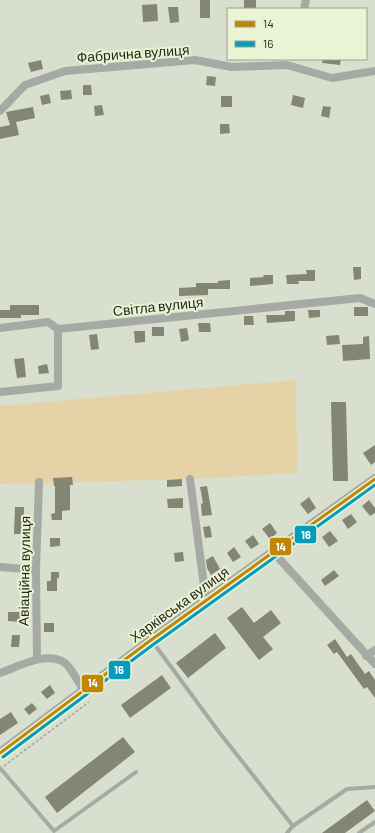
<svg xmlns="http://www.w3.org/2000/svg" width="375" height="833" viewBox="0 0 375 833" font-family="Barlow,sans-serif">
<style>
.green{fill:#e5d2a6}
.building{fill:#848573}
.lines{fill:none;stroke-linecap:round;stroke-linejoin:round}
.path{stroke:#a3a79f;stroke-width:1.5;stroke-dasharray:3 2;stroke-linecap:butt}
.service{stroke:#a6a9a4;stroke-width:4}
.minor{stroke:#a6a9a4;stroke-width:8}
.tertiary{stroke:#a6a9a4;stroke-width:10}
.bus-1-casing{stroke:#eaf3d4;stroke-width:6}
.bus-2-casing{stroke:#eaf3d4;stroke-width:6}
.bus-1{stroke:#c28607;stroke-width:3}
.bus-2{stroke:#049cbc;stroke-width:3}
.labels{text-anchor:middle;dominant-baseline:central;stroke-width:4;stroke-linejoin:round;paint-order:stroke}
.street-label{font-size:14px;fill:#25281d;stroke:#eaf3d4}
.line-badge{stroke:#eaf3d4;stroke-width:1.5}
.badge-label{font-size:11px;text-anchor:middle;font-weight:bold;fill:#fff}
</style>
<rect width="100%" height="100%" fill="#d9dfce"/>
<!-- green -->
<path class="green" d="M296,380L297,473L190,479L0,484V406Z"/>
<!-- building -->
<g class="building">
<rect x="200" y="0" width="10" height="18"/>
<rect x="244" y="0" width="12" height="8"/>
<path d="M157,4L158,21L143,22L142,5Z"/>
<path d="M168,7H178L179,22L170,23Z"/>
<path d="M323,59H341L340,65L322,63Z"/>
<path d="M41,60L43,69L31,72L28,63Z"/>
<path d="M207,76L216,77L215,86L206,85Z"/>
<path d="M83,85H91L92,95H83Z"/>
<path d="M71,90L72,99L61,100L60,91Z"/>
<path d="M49,94L51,103L42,105L40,96Z"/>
<path d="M293,95L305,98L303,108L291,105Z"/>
<rect x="221" y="96" width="11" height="11"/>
<path d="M102,105L104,115L95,116L94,106Z"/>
<path d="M323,106L331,107L329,118L321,116Z"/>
<path d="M33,107L35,118L16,122L19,135L0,139V127L10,125L6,112Z"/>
<path d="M220,124H229L230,133L220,134Z"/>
<path d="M353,267H361V279L354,280Z"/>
<path d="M306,270H315V281H298L299,284H287L286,275L307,274Z"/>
<path d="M263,275H273V284L250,286V278L264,277Z"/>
<path d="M230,280V289H208V295L179,296V288L196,287V283H218V281Z"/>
<path d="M10,305H39V315H21V318H0V310H10Z"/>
<rect x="354" y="307" width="14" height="9"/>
<path d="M308,310H320V317L309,318Z"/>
<path d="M285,311H295V321L267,323L266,315H285Z"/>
<path d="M244,316H253L254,325H244Z"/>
<path d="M198,323H210L211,332H199Z"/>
<rect x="152" y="327" width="12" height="9"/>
<path d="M187,328L189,340L181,342L179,329Z"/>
<path d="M134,331H145V342L135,343Z"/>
<path d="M97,334L99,349L91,350L89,335Z"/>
<path d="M339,335L340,344L327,345L326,336Z"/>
<path d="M369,336L370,359L343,361L342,345L363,344V337Z"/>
<path d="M24,358L26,377L17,378L14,359Z"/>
<path d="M47,364L49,373L39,374L38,366Z"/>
<path d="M331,402H346L348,481H333Z"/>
<path d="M375,445V462L371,465L363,453Z"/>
<path d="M72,477L73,485H70V510L62,511V520H52L51,514L55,513V486H54L53,478Z"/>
<path d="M182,479V486L167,487V480Z"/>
<path d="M207,486L212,515L202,516L201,504L203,503L200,487Z"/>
<path d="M309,497L316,508L308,514L300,504Z"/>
<path d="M183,498V508H168L167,499Z"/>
<path d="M369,500L375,508V513L370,516L362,506Z"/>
<path d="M15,507H24L23,534H14Z"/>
<path d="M351,514L357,522L348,529L342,520Z"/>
<path d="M270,523L277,533L270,539L262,529Z"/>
<path d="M210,526L212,537L205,538L203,527Z"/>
<path d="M330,531L338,541L329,547L322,537Z"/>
<path d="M253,535L259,544L251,549L245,541Z"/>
<path d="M50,538H60V546L50,547Z"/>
<path d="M234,547L241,557L233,562L227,553Z"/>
<path d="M183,552L184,561L175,562L174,553Z"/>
<path d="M213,556L220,569L211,575L207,568L206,560Z"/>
<path d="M334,570L339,576L325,586L321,580Z"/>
<path d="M51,572H59V578H57V591H47V581H51Z"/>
<path d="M242,607L254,623L271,610L281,623L263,637L273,649L259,660L227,618Z"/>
<path d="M8,612H22V622L8,621Z"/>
<rect x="44" y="623" width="10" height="9"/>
<path d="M215,633L226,648L188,678L176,663Z"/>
<path d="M12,635H20L19,647H11Z"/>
<path d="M335,639L347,657L351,654L365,674L369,671L375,680V698L367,687L364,689L337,652L334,654L327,645Z"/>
<path d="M162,675L171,688L130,718L121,705Z"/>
<path d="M50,685L55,693L47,699L41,692Z"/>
<path d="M32,703L37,709L29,715L24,709Z"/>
<path d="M11,712L18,723L0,735V719Z"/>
<path d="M123,737L135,752L57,813L45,797Z"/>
<path d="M367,800L375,811L345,833H322Z"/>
</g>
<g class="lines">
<!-- path -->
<path class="path" d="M4,766L89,702"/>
<!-- service -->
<g class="service">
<path d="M152,641L219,732L293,826L347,789L375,787"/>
<path d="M0,768L54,831L136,772"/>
<path d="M287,833L293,826"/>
<path d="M359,833L375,822"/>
</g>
<!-- minor -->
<g class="minor">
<path d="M304,9L306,0"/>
<path d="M0,111L25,85L65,71L195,60L232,67L287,65L332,78L375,71"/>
<path d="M0,328L48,322L58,329"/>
<path d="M0,392L58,386V329L360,298L375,304"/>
<path d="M190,479L206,601"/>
<path d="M274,553L375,664"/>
<path d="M0,567L36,570"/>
<path d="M366,656L375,650"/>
<path d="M37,659L36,570L39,482"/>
<path d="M0,673C18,667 46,650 65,663C70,666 80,685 84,691"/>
</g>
<!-- tertiary -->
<path class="tertiary" d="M0,753L151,640L375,479"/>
<defs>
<path id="bus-1" d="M0,753L151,640L375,479"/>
<path id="bus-2" d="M3,757L154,644L375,485"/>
</defs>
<!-- bus-1 casing -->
<use href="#bus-1" class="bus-1-casing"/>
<!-- bus-2 casing -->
<use href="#bus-2" class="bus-2-casing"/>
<!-- bus-1 -->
<use href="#bus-1" class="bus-1"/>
<!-- bus-2 -->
<use href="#bus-2" class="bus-2"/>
</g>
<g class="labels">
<!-- street labels -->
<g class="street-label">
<text transform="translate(133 53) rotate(-4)">Фабрична вулиця</text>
<text transform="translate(158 306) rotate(-6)">Світла вулиця</text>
<text transform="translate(24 571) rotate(-89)">Авіаційна вулиця</text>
<text transform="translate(179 604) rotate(-36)">Харківська вулиця</text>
</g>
</g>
<g class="line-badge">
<rect x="294" y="525" width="23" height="19" rx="4" fill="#049cbc"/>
<rect x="269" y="537" width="23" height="19" rx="4" fill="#c28607"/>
<rect x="108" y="660" width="23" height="20" rx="4" fill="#049cbc"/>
<rect x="81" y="674" width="23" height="19" rx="4" fill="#c28607"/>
</g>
<g class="badge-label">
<text x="306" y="539">16</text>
<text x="281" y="551">14</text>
<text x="119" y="674">16</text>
<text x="93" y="687">14</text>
</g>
<!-- legend -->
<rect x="227" y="8" width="140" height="52" fill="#eaf3d4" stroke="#9ba28b"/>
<rect x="235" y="21" width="20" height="6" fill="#c28607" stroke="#9ba28b"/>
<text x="263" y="28" font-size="12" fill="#25281d">14</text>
<rect x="235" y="41" width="20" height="6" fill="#049cbc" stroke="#9ba28b"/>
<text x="263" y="48" font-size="12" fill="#25281d">16</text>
</svg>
